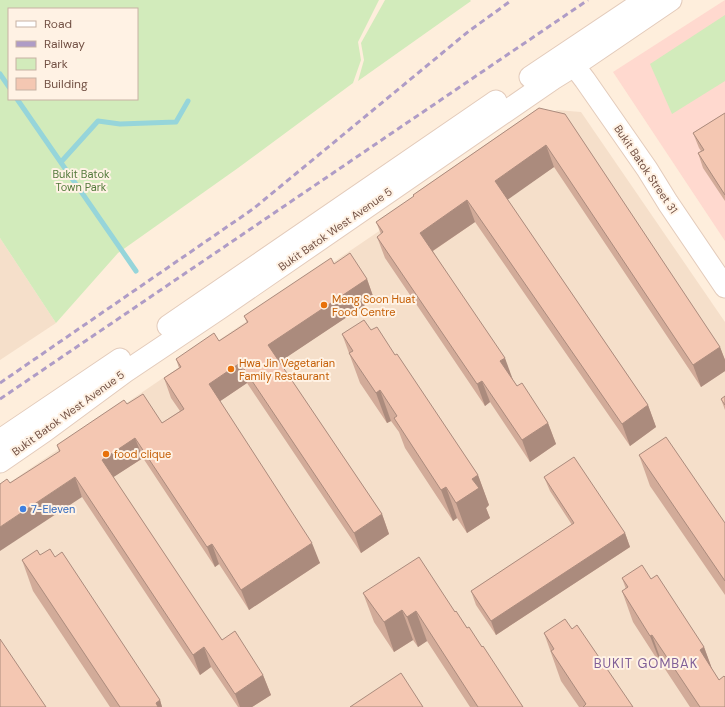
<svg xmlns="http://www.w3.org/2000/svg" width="725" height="707" viewBox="0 0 725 707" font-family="'DM Sans',sans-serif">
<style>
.residential{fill:#f5dfca}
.commercial{fill:#ffd9cf}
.green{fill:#d2ebbb;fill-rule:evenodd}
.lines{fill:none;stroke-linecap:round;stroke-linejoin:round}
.stream{stroke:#96d5da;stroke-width:5}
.minor-casing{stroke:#e3cbbb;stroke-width:23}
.minor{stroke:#fff;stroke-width:21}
.rail{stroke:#af9cc6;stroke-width:3;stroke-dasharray:6 4;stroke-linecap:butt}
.wall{fill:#d2ab99}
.shaded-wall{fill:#ab8b7d}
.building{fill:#f4c7b2;stroke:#ab8b7d}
.food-dot{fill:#e8710a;stroke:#fff2e4;stroke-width:1.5}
.shop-dot{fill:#3f7fe0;stroke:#fff2e4;stroke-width:1.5}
.labels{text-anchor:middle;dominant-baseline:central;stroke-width:4;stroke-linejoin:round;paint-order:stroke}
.street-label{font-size:11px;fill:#735144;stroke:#fff2e4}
.park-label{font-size:11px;fill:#547a3c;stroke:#fff2e4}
.food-label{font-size:11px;fill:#c56008;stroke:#fff2e4;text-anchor:start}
.shop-label{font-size:11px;fill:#366cbe;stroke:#fff2e4;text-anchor:start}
.quarter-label{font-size:13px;letter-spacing:1px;fill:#805f98;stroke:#fff2e4}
</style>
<rect width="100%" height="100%" fill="#feeedc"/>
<!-- residential -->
<g class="residential">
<path d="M557,110L581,112L725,322V707H0V489Z"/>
<path d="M0,238L56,323L0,360Z"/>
</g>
<!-- commercial -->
<path class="commercial" d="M725,0V241L613,72Z"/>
<!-- green -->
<g class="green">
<path d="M0,0H379L358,42L361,60L353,83L238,168L118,253L56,323L0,238ZM9,9H137V99H9Z"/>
<path d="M385,0H470L471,1L358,81L364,60L361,43Z"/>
<path d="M725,15V81L672,114L650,64Z"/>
</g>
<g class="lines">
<!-- stream -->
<g class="stream">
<path d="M0,74L9,87"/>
<path d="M17,99L136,271"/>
<path d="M61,162L98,121L120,124L176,122L188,101"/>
</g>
<defs>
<g id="minor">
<path d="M566,55L585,80L647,169L668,203L725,287"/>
<path d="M530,77L642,2"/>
<path d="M168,326L496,101"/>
<path d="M0,440L120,359"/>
<path d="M0,462L45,431L125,372L219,309L553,79L574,66L671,0"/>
</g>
</defs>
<!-- minor casing -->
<use href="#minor" class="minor-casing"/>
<!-- minor -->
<use href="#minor" class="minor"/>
<!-- rail -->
<g class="rail">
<path d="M0,383L253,209L469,31L512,0"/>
<path d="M0,399L588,0"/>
</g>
</g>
<!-- wall -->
<g class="wall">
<path d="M539,108L720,347L725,360V371L701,387L554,167L507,199L648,405L656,427L630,446L475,222L433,251L517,386L548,423L556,444L530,462L490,402L485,406L385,258L377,237L381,234L376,222L414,197L413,195Z"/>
<path d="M725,113V201L703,168L698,153L701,151L699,148L693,133Z"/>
<path d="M334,264L367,279L374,299L279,362L382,514L389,534L361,553L247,383L220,401L320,563L249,610L219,564L215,567L143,458L113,477L222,640L263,675L271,695L252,707H238L211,667L200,675L82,497L59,451L57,445L127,404L162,423L180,411L171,398L164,378L179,368L176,359L219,341L247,323L244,316Z"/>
<path d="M371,330L395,355L478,475L489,505L486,508L490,518L467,533L457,518L453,521L405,448L399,432L391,421L387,423L360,383L342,334Z"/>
<path d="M725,396V410L721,399Z"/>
<path d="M639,455L725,523V595L650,486Z"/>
<path d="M544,477L625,533L630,547L496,635L476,605L471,591L572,525L550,491Z"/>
<path d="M40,555L55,557L160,700L162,707H110L33,591L22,560Z"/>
<path d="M622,578L651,579L704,647L712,669L719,680L725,707H690L663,666L662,667L633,622L622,591L626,589Z"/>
<path d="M363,593L455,612L482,647L523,707H470L427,641L418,647L413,640L394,652L374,622Z"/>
<path d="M572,629L633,707H579L561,681L544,633Z"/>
</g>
<!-- shaded-wall -->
<g class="shaded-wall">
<path d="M546,145L554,167L503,203L495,181Z"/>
<path d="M467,200L475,222L428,254L420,233Z"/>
<path d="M367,279L374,299L275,365L268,345Z"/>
<path d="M720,347L725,360V371L701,387L693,365Z"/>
<path d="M505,358L513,380L500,361Z"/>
<path d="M240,363L247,383L216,404L209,384Z"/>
<path d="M482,381L490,402L485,406L477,384Z"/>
<path d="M380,390L391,421L387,423L376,393Z"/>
<path d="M648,405L656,427L630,446L622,424Z"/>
<path d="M548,423L556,444L530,462L522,440Z"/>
<path d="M135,438L143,458L109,480L102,460Z"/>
<path d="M478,475L489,505L486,508L490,518L467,533L456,503L472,479Z"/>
<path d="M75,477L82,497L0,551V527Z"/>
<path d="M446,487L457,518L453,521L441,490Z"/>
<path d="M382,514L389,534L361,553L354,533Z"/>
<path d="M625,533L630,547L496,635L491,621Z"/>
<path d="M312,543L320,563L249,610L241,590Z"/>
<path d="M212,544L219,564L215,567L207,547Z"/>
<path d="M402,610L413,640L394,652L384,622Z"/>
<path d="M416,611L427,641L418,647L407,617Z"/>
<path d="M652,635L663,666L662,667L650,636Z"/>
<path d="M204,647L211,667L200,675L193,655Z"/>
<path d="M704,647L715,677L700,650Z"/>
<path d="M263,675L271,695L252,707H240L235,694Z"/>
<path d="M160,700L162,707H157L156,703Z"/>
</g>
<!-- building -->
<g class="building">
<path d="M539,108L565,114L720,347L693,365L546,145L495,181L648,405L622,424L467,200L420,233L505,358L500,361L517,386L522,383L548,423L522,440L482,381L477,384L377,237L383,232L376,222L414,196L413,195Z"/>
<path d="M725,113V195L698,153L704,150L693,133Z"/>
<path d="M350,253L367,279L268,345L382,514L354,533L240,363L209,384L312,543L241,590L212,544L207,547L135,438L102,460L222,640L235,631L263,675L235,694L204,647L193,655L75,477L0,527V484L7,479L10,483L60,451L57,445L124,400L127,404L143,394L162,423L184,409L164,378L181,367L176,359L214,333L219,341L248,322L244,316L331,258L334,264Z"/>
<path d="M364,320L371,330L377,327L395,355L397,354L478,475L472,479L479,488L456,503L446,487L441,490L394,418L397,416L380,390L376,393L349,353L353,351L342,334Z"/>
<path d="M725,396V405L721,399Z"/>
<path d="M666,437L725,523V581L639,455Z"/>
<path d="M574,457L625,533L491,621L471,591L574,523L544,477Z"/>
<path d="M50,549L55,557L62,552L160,700L156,703L158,707H120L22,560L37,550L40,555Z"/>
<path d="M419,557L455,612L456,611L467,628L469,627L482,647L483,646L523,707H478L416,611L407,617L402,610L384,622L363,593Z"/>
<path d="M642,565L651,579L657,575L704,647L700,650L719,680L724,676L725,677V707H700L652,635L650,636L622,591L628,587L622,578Z"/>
<path d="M565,619L572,629L577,625L633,707H583L586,704L551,651L554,649L544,633Z"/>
<path d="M0,639L46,707H0Z"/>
<path d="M401,673L423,707H350Z"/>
</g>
<!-- markers -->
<g class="food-dot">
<circle cx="324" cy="305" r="4"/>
<circle cx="231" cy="369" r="4"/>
<circle cx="106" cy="454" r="4"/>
</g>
<circle class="shop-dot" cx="23" cy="509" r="4"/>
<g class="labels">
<!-- street labels -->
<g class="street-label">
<text transform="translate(646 169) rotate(56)">Bukit Batok Street 31</text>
<text transform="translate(335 229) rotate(-35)">Bukit Batok West Avenue 5</text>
<text transform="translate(68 413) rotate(-36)">Bukit Batok West Avenue 5</text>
</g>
<!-- park labels -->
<g class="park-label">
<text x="81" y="174">Bukit Batok<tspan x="81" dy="13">Town Park</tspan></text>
</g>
<!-- food labels -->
<g class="food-label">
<text x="332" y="299">Meng Soon Huat<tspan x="332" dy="13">Food Centre</tspan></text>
<text x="239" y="363">Hwa Jin Vegetarian<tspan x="239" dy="13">Family Restaurant</tspan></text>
<text x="114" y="454">food clique</text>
</g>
<!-- shop labels -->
<g class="shop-label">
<text x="31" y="509">7-Eleven</text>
</g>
<!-- quarter labels -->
<g class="quarter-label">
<text x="646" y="663">BUKIT GOMBAK</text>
</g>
</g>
<!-- legend -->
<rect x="8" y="8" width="130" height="92" fill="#fff2e4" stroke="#c7b2a4"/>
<rect x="16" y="21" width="20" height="6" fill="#ffffff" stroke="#c7b2a4"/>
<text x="44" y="28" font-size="12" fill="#735144">Road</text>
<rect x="16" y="41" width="20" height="6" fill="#af9cc6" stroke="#c7b2a4"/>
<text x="44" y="48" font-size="12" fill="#735144">Railway</text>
<rect x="16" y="58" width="20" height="12" fill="#d2ebbb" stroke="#c7b2a4"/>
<text x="44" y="68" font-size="12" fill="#735144">Park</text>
<rect x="16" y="78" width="20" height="12" fill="#f4c7b2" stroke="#c7b2a4"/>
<text x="44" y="88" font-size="12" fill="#735144">Building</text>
</svg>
